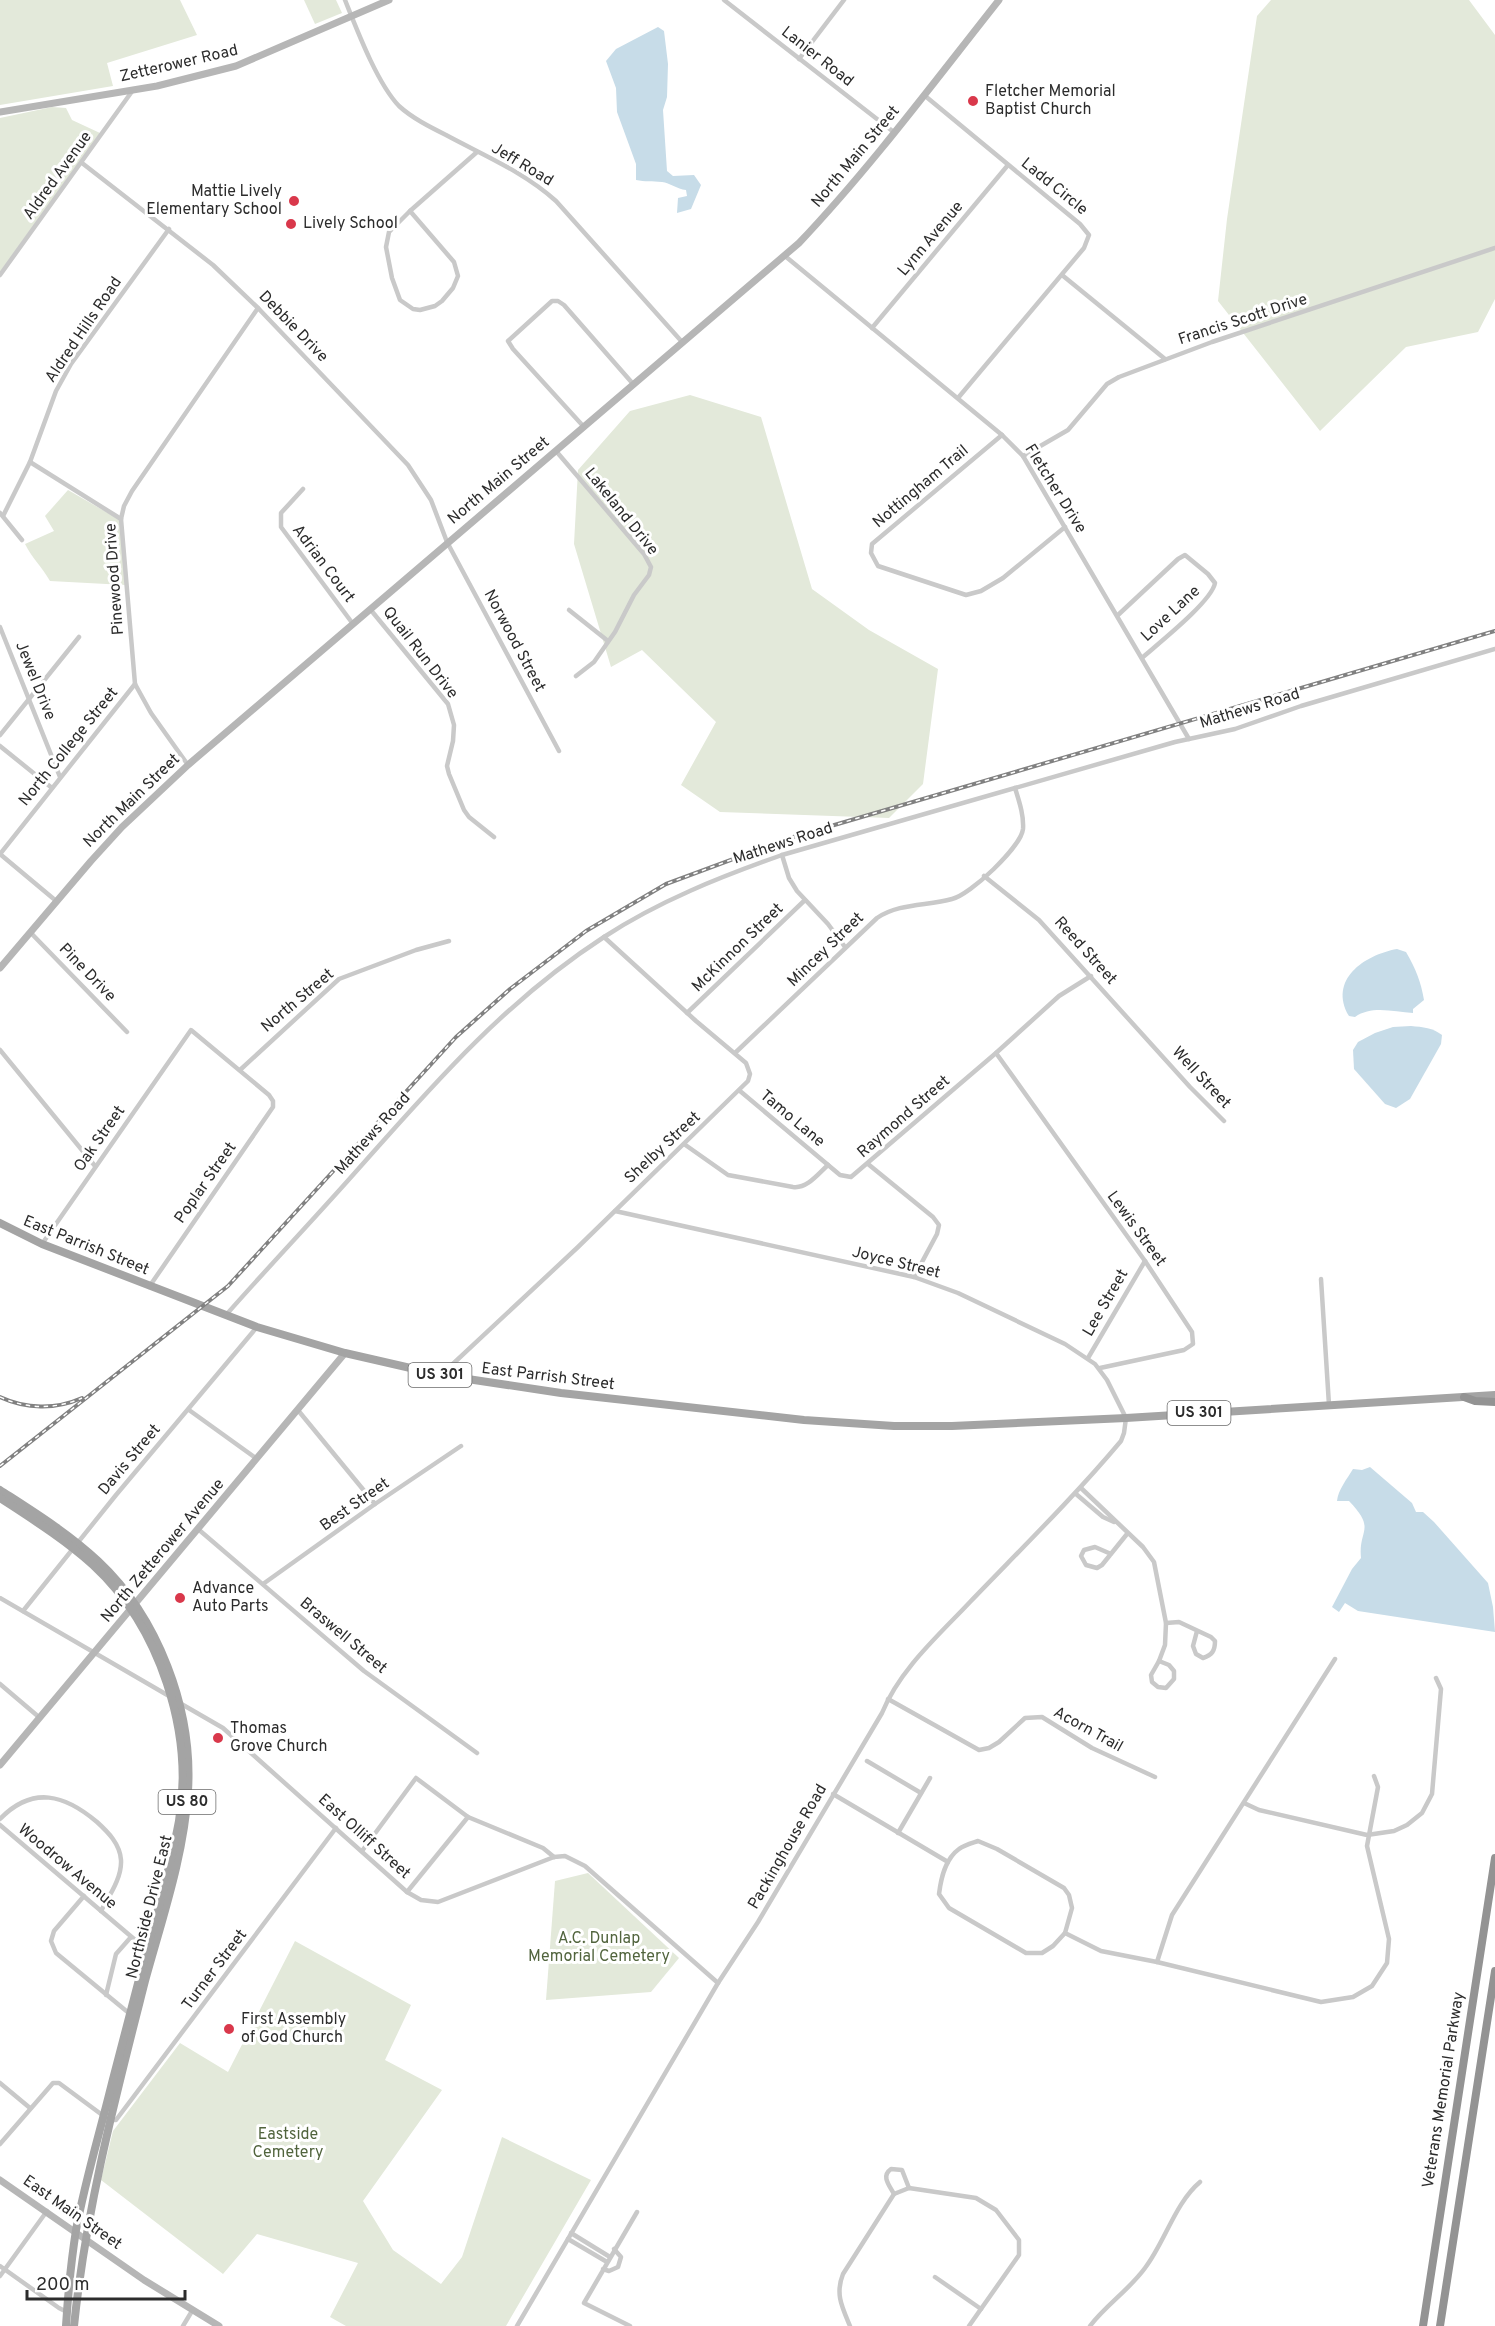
<svg xmlns="http://www.w3.org/2000/svg" width="1495" height="2326" viewBox="0 0 1495 2326" font-family="Overpass,sans-serif">
<style>
.green{fill:#e3e9da}
.water{fill:#c7dce8}
.lines{fill:none;stroke-linecap:round;stroke-linejoin:round}
.street{stroke:#c9c9c9;stroke-width:4.5}
.secondary{stroke:#b6b6b6;stroke-width:7}
.primary{stroke:#a4a4a4;stroke-width:8}
.highway{stroke:#939393;stroke-width:8}
.rail-casing{stroke:#818181;stroke-width:4}
.rail{stroke:#fff;stroke-width:1.5;stroke-dasharray:4.5;stroke-linecap:butt}
.poi-dot{fill:#d9384b;stroke:#fff;stroke-width:2}
.labels{text-anchor:middle;dominant-baseline:central;stroke-width:6;stroke-linejoin:round;paint-order:stroke}
.shield{fill:#fff;stroke:#6b6b6b;stroke-width:1.5}
.shield-label{font-size:15px;font-weight:bold;fill:#2c2c2c}
.street-label{font-size:16px;fill:#2c2c2c;stroke:#fff}
.poi-label{font-size:16px;fill:#2c2c2c;stroke:#fff;text-anchor:start}
.park-label{font-size:16px;fill:#51643d;stroke:#fff}
</style>
<rect width="100%" height="100%" fill="#fff"/>
<!-- green -->
<g class="green">
<path d="M0,0H180L197,35L107,63L113,86L0,105Z"/>
<path d="M304,0H336L342,13L315,24Z"/>
<path d="M1271,0H1469L1495,35V299L1478,332L1406,347L1320,431L1218,301L1227,219L1257,16Z"/>
<path d="M52,107L66,108L72,120L100,133L0,272V118Z"/>
<path d="M690,395L761,417L812,589L869,630L938,669L923,784L889,818L720,812L681,785L716,722L642,650L611,667L574,544L578,470L630,411Z"/>
<path d="M68,490L120,520L125,585L50,581C42,567 32,558 25,544L54,531L45,516Z"/>
<path d="M588,1873L679,1958L651,1992L546,2000L555,1881Z"/>
<path d="M295,1941L411,2005L385,2060L442,2090L363,2201L393,2250L441,2284L462,2257L502,2137L591,2180L506,2326H346L330,2317L358,2263L257,2234L223,2274L101,2180L113,2131L180,2043L228,2072Z"/>
</g>
<!-- water -->
<g class="water">
<path d="M658,27L664,31L668,64L667,97L663,110L667,171L673,176L694,175L701,185L691,209L677,213L678,198L687,196L686,190C677,189 670,183 662,182C652,181 645,182 636,180V164L617,112L616,88L606,61L616,49Z"/>
<path d="M1397,949L1406,952C1416,969 1421,982 1424,1000L1413,1009V1013C1394,1012 1372,1005 1355,1017L1349,1016C1328,980 1364,955 1397,949Z"/>
<path d="M1411,1026C1423,1027 1433,1028 1442,1035L1441,1044L1410,1099L1396,1108L1385,1104L1354,1069L1353,1050L1358,1042L1375,1033L1393,1027Z"/>
<path d="M1370,1467L1412,1503L1416,1512H1423L1434,1522L1488,1583L1493,1607L1495,1632L1358,1611L1345,1603L1339,1612L1332,1607L1352,1569L1361,1558C1358,1529 1377,1530 1349,1501H1337C1338,1490 1347,1479 1353,1469L1362,1470Z"/>
</g>
<g class="lines">
<!-- street -->
<g class="street">
<path d="M345,0C357,30 377,83 399,106C412,118 430,127 446,135C483,155 524,172 556,201L683,343"/>
<path d="M724,0L895,133"/>
<path d="M799,59L844,0"/>
<path d="M924,95L1080,224L1089,235L1084,248L958,398"/>
<path d="M82,163L213,265L258,308L408,465L431,500L447,542L559,751"/>
<path d="M410,211L454,262L458,276L453,288L442,301L435,306L420,310L413,309L400,300L392,278L386,247L389,232Z"/>
<path d="M410,211L477,152"/>
<path d="M785,256L1002,435L1023,456L1189,739"/>
<path d="M0,275L133,90"/>
<path d="M1062,275L1165,359"/>
<path d="M872,328L1008,165"/>
<path d="M584,427L513,349L508,341L552,301H558L564,305L634,385"/>
<path d="M1002,435L872,544L871,553L878,566L966,595L981,591L1003,578L1065,527"/>
<path d="M556,451L644,554L651,567L649,575L634,595L615,632L594,662L576,676"/>
<path d="M1023,456L1068,430L1107,384L1119,377L1212,342L1495,248"/>
<path d="M30,462L121,519"/>
<path d="M303,489L281,513V527L353,624"/>
<path d="M0,513L22,540"/>
<path d="M3,516L30,462L56,391L71,364L169,229"/>
<path d="M370,609L448,704L454,725L453,741L447,766L449,774L464,810L469,817L494,837"/>
<path d="M569,610L608,641"/>
<path d="M1118,615L1178,559L1185,555L1208,574L1215,583C1212,601 1159,643 1143,657"/>
<path d="M0,627L60,777"/>
<path d="M0,735L79,637"/>
<path d="M0,746L52,788"/>
<path d="M188,765L151,713L135,684L121,519L124,506L132,491L258,308"/>
<path d="M0,854L135,684"/>
<path d="M0,854L55,900"/>
<path d="M782,855L789,878L797,891L828,924L845,947"/>
<path d="M984,876L1039,920L1190,1087L1224,1121"/>
<path d="M30,932L127,1032"/>
<path d="M687,1013L805,900"/>
<path d="M0,1050L95,1166"/>
<path d="M735,1053L877,918C899,903 927,906 952,899C970,895 1021,847 1023,829C1024,815 1019,801 1015,788"/>
<path d="M996,1053L1145,1261L1192,1332L1193,1344L1184,1350L1100,1368"/>
<path d="M240,1070L339,979L416,950L449,941"/>
<path d="M740,1091L840,1175L851,1177L996,1053L1059,996L1091,976"/>
<path d="M684,1144L728,1175L793,1187C807,1189 818,1174 828,1165"/>
<path d="M868,1164L933,1217L939,1225L937,1234L914,1277"/>
<path d="M42,1244L191,1030L269,1095L273,1101V1107L149,1287"/>
<path d="M1321,1279L1329,1405"/>
<path d="M226,1315C270,1265 316,1217 360,1167C436,1081 507,1000 604,937C659,901 720,877 782,855L1175,742L1235,729L1301,706L1495,649"/>
<path d="M1088,1358L1145,1261"/>
<path d="M441,1375L578,1247L748,1081L750,1074L746,1063L696,1021L604,937"/>
<path d="M297,1409L375,1504"/>
<path d="M189,1410L257,1459"/>
<path d="M1081,1488L1143,1547L1154,1562L1166,1623L1165,1645L1159,1661"/>
<path d="M1076,1494L1103,1517L1114,1522"/>
<path d="M198,1529L364,1671L477,1753"/>
<path d="M1111,1554L1095,1547L1084,1550L1081,1556L1086,1565L1097,1568L1102,1565L1127,1534"/>
<path d="M263,1584L375,1504L461,1446"/>
<path d="M0,1598L169,1696"/>
<path d="M23,1611L116,1495L257,1327"/>
<path d="M1166,1623L1179,1622L1211,1637L1215,1641C1215,1651 1212,1655 1203,1658L1196,1654L1193,1646L1197,1631"/>
<path d="M1159,1661L1169,1665L1174,1671V1679L1166,1688L1158,1687L1152,1682L1151,1675Z"/>
<path d="M0,1684L40,1718"/>
<path d="M888,1699L979,1750L989,1748L999,1742L1025,1718L1042,1717L1092,1748L1155,1777"/>
<path d="M178,1702L223,1728L407,1892L421,1900L438,1902L554,1857L565,1856L585,1866L718,1983"/>
<path d="M867,1761L921,1793"/>
<path d="M833,1794L948,1862"/>
<path d="M1244,1803L1259,1810L1367,1835L1394,1831L1407,1825L1422,1813L1432,1794L1441,1689L1436,1678"/>
<path d="M0,1819C33,1785 65,1795 97,1822C108,1832 120,1844 121,1860C122,1878 109,1896 101,1911"/>
<path d="M0,1825L147,1950"/>
<path d="M898,1833L930,1778"/>
<path d="M978,1841L997,1849L1064,1888L1069,1895L1072,1908L1065,1933L1053,1946L1042,1953H1026L1014,1946L949,1908L939,1894C941,1878 945,1859 959,1849C964,1845 972,1843 978,1841Z"/>
<path d="M362,1851L416,1778L468,1817L543,1848L554,1857"/>
<path d="M407,1892L468,1817"/>
<path d="M84,1896L54,1931L51,1941L56,1953L130,2014"/>
<path d="M1065,1933L1101,1951L1157,1962L1321,2002L1353,1997L1372,1986L1387,1963L1389,1939L1367,1846L1378,1787L1374,1776"/>
<path d="M1157,1962L1172,1915L1335,1659"/>
<path d="M106,1995L116,1954L131,1937"/>
<path d="M0,2083L30,2108"/>
<path d="M0,2144L53,2083H59L109,2120H116L336,1828"/>
<path d="M894,2194C889,2185 881,2176 891,2169L902,2170L909,2188"/>
<path d="M571,2233L610,2257"/>
<path d="M568,2239L607,2262"/>
<path d="M0,2266L59,2308L67,2312"/>
<path d="M603,2269L609,2271L618,2267L621,2257L614,2249"/>
<path d="M0,2276L47,2211"/>
<path d="M935,2277L981,2309"/>
<path d="M183,2326L192,2311"/>
<path d="M517,2326L718,1983L758,1922L882,1713C900,1669 939,1635 970,1602C1021,1549 1074,1497 1121,1441L1124,1433L1126,1418L1107,1380L1095,1364L1065,1344L958,1293L914,1277L615,1211"/>
<path d="M630,2326L584,2303L637,2212"/>
<path d="M850,2326C842,2307 835,2294 843,2274L894,2194L909,2188L976,2198L996,2210L1019,2240V2255L969,2326"/>
<path d="M1090,2326C1106,2305 1129,2290 1145,2268C1165,2242 1175,2203 1200,2182"/>
</g>
<!-- secondary -->
<g class="secondary">
<path d="M0,112L157,86L236,66L389,0"/>
<path d="M0,968L91,861L122,827L188,765L799,243C871,167 934,82 999,0"/>
<path d="M0,1765L345,1353"/>
<path d="M0,2180L144,2280L219,2326"/>
</g>
<!-- primary -->
<g class="primary">
<path d="M0,1223L42,1244L257,1327L345,1353L441,1375L561,1393L804,1420L894,1426H952L1126,1418L1495,1395"/>
<path d="M0,1490C34,1512 68,1533 98,1561C158,1617 193,1709 188,1791C184,1856 162,1919 145,1981C116,2095 86,2208 74,2326"/>
<path d="M0,1498C32,1519 64,1539 93,1565C160,1627 194,1732 179,1821C170,1870 155,1919 142,1968C132,2006 122,2045 112,2083C100,2132 85,2181 76,2230C71,2262 68,2294 66,2326"/>
</g>
<!-- highway -->
<g class="highway">
<path d="M1464,1397L1475,1401L1495,1402"/>
<path d="M1423,2326L1495,1858"/>
<path d="M1440,2326L1495,1971"/>
</g>
<defs>
<g id="rail">
<path d="M0,1397C26,1409 55,1410 82,1398"/>
<path d="M0,1466L228,1286L456,1037L510,989L586,931L666,884L790,838L1495,631"/>
</g>
</defs>
<!-- rail casing -->
<use href="#rail" class="rail-casing"/>
<!-- rail -->
<use href="#rail" class="rail"/>
</g>
<!-- markers -->
<g class="poi-dot">
<circle cx="973" cy="101" r="6"/>
<circle cx="294" cy="201" r="6"/>
<circle cx="291" cy="224" r="6"/>
<circle cx="180" cy="1598" r="6"/>
<circle cx="218" cy="1738" r="6"/>
<circle cx="229" cy="2029" r="6"/>
</g>
<g class="labels">
<!-- shield labels -->
<g class="shield">
<rect x="408.5" y="1363" width="63" height="24" rx="4.5"/>
<rect x="1167.5" y="1401" width="63" height="24" rx="4.5"/>
<rect x="158.5" y="1790" width="57" height="24" rx="4.5"/>
</g>
<g class="shield-label">
<text x="440" y="1375">US 301</text>
<text x="1199" y="1413">US 301</text>
<text x="187" y="1802">US 80</text>
</g>
<!-- street labels -->
<g class="street-label">
<text transform="translate(817 57) rotate(38)">Lanier Road</text>
<text transform="translate(179 64) rotate(-13)">Zetterower Road</text>
<text transform="translate(856 157) rotate(-50)">North Main Street</text>
<text transform="translate(522 165) rotate(31)">Jeff Road</text>
<text transform="translate(58 176) rotate(-54)">Aldred Avenue</text>
<text transform="translate(1054 187) rotate(39)">Ladd Circle</text>
<text transform="translate(931 239) rotate(-50)">Lynn Avenue</text>
<text transform="translate(1243 320) rotate(-18)">Francis Scott Drive</text>
<text transform="translate(293 327) rotate(46)">Debbie Drive</text>
<text transform="translate(84 330) rotate(-56)">Aldred Hills Road</text>
<text transform="translate(499 481) rotate(-40)">North Main Street</text>
<text transform="translate(921 487) rotate(-40)">Nottingham Trail</text>
<text transform="translate(1055 489) rotate(58)">Fletcher Drive</text>
<text transform="translate(621 512) rotate(51)">Lakeland Drive</text>
<text transform="translate(323 564) rotate(53)">Adrian Court</text>
<text transform="translate(115 579) rotate(-94)">Pinewood Drive</text>
<text transform="translate(1171 614) rotate(-43)">Love Lane</text>
<text transform="translate(514 641) rotate(62)">Norwood Street</text>
<text transform="translate(420 653) rotate(52)">Quail Run Drive</text>
<text transform="translate(35 681) rotate(68)">Jewel Drive</text>
<text transform="translate(1250 709) rotate(-17)">Mathews Road</text>
<text transform="translate(69 747) rotate(-51)">North College Street</text>
<text transform="translate(132 801) rotate(-44)">North Main Street</text>
<text transform="translate(783 844) rotate(-18)">Mathews Road</text>
<text transform="translate(738 948) rotate(-44)">McKinnon Street</text>
<text transform="translate(826 950) rotate(-44)">Mincey Street</text>
<text transform="translate(1085 951) rotate(48)">Reed Street</text>
<text transform="translate(87 973) rotate(46)">Pine Drive</text>
<text transform="translate(298 1001) rotate(-40)">North Street</text>
<text transform="translate(1201 1078) rotate(47)">Well Street</text>
<text transform="translate(904 1117) rotate(-41)">Raymond Street</text>
<text transform="translate(792 1119) rotate(40)">Tamo Lane</text>
<text transform="translate(373 1134) rotate(-48)">Mathews Road</text>
<text transform="translate(100 1139) rotate(-55)">Oak Street</text>
<text transform="translate(663 1148) rotate(-43)">Shelby Street</text>
<text transform="translate(206 1183) rotate(-55)">Poplar Street</text>
<text transform="translate(1136 1229) rotate(54)">Lewis Street</text>
<text transform="translate(86 1246) rotate(22)">East Parrish Street</text>
<text transform="translate(896 1263) rotate(14)">Joyce Street</text>
<text transform="translate(1106 1303) rotate(-60)">Lee Street</text>
<text transform="translate(548 1377) rotate(7)">East Parrish Street</text>
<text transform="translate(130 1460) rotate(-50)">Davis Street</text>
<text transform="translate(355 1505) rotate(-35)">Best Street</text>
<text transform="translate(163 1551) rotate(-50)">North Zetterower Avenue</text>
<text transform="translate(343 1636) rotate(40)">Braswell Street</text>
<text transform="translate(1088 1730) rotate(29)">Acorn Trail</text>
<text transform="translate(364 1837) rotate(42)">East Olliff Street</text>
<text transform="translate(788 1847) rotate(-60)">Packinghouse Road</text>
<text transform="translate(67 1867) rotate(40)">Woodrow Avenue</text>
<text transform="translate(150 1907) rotate(-76)">Northside Drive East</text>
<text transform="translate(215 1970) rotate(-53)">Turner Street</text>
<text transform="translate(1444 2090) rotate(-81)">Veterans Memorial Parkway</text>
<text transform="translate(72 2213) rotate(35)">East Main Street</text>
</g>
<!-- poi labels -->
<g class="poi-label">
<text x="985" y="92">Fletcher Memorial<tspan x="985" dy="18">Baptist Church</tspan></text>
<text x="282" y="192" text-anchor="end">Mattie Lively<tspan x="282" dy="18">Elementary School</tspan></text>
<text x="303" y="224">Lively School</text>
<text x="192" y="1589">Advance<tspan x="192" dy="18">Auto Parts</tspan></text>
<text x="230" y="1729">Thomas<tspan x="230" dy="18">Grove Church</tspan></text>
<text x="241" y="2020">First Assembly<tspan x="241" dy="18">of God Church</tspan></text>
</g>
<!-- park labels -->
<g class="park-label">
<text x="599" y="1939">A.C. Dunlap<tspan x="599" dy="18">Memorial Cemetery</tspan></text>
<text x="288" y="2135">Eastside<tspan x="288" dy="18">Cemetery</tspan></text>
</g>
</g>
<!-- scale -->
<path d="M27 2290v9h158v-9" fill="none" stroke="#2c2c2c" stroke-width="3"/>
<text x="36" y="2290" font-size="18" fill="#2c2c2c" stroke="#ffffff" stroke-width="4.5" paint-order="stroke">200 m</text>
</svg>
